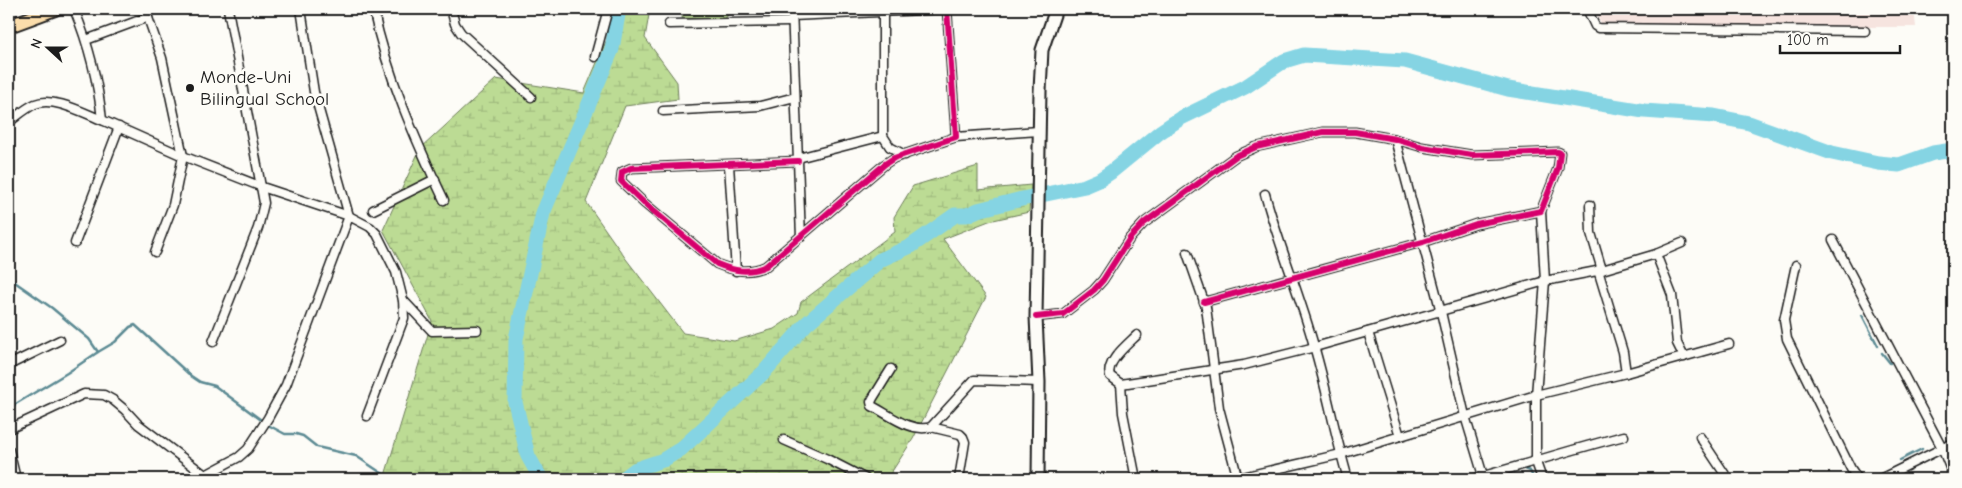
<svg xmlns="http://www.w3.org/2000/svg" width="1962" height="488" viewBox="0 0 1962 488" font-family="'Comic Neue',sans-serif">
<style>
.built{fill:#f6e4df}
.wetland{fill:url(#wetland-marsh);stroke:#6c7c58}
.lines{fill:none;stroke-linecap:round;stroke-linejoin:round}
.stream{stroke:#5b8a93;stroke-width:2.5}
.river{stroke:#85d4e3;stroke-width:15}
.street-casing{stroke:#1c1c1c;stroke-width:11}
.secondary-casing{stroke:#1c1c1c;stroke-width:15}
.primary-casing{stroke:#1c1c1c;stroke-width:16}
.street{stroke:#fdfcf7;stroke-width:8}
.secondary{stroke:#fdfcf7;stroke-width:11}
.primary{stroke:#fbddab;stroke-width:12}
.cycleway-casing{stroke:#fdfcf7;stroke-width:9}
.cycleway{stroke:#d6006c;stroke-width:6}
.poi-dot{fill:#1c1c1c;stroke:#fdfcf7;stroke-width:2}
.labels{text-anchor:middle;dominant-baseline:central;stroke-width:5;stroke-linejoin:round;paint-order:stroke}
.poi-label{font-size:19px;fill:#1c1c1c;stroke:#fdfcf7;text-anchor:start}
</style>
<defs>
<pattern id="wetland-marsh" width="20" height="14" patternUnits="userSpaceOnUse" patternTransform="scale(1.25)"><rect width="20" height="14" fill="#bcdb94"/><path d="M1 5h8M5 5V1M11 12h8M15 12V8" fill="none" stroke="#a1bb7f"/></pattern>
</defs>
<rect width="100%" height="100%" fill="#fdfcf7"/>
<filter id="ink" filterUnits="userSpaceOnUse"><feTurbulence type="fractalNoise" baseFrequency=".02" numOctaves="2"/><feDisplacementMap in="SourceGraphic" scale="10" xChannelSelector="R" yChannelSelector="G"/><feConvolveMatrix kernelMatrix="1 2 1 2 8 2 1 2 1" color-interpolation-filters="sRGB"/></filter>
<g filter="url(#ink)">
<!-- built -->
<path class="built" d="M1594,9H1914L1916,27H1845L1601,23Z"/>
<!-- wetland -->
<g class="wetland">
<path d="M609,9H650L645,38L677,82L678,99L625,106L586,202L626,259L683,333L734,341L774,329L798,313L801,302L895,232L894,217L913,186L978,166V190L1031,185L1029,212L989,221L943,239L986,297L913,439L887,479H384L432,321L383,230L420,149L496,79L584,93L607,39Z"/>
<path d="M683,9H732L725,19L682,18Z"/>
</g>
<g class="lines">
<!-- stream -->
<g class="stream">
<path d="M9,278L52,308L89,339L98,352L115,342L130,327L135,325L191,376L200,382L215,386L268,425L285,434H296L303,436L317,447L356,456L380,472L394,479"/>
<path d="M1862,315L1878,346"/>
<path d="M1882,353L1890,363"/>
<path d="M9,408L67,373L98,352"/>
<path d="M1900,460L1922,449"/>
<path d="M1523,468L1530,471L1534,479"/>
</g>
<!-- river -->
<g class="river">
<path d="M541,479L528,456L515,402L516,339L543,213L612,49L619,9"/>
<path d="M623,479L636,469L663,460L681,449L764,372L806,324L880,260L911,246L955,215H967L978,210L1022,199L1085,186L1099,180L1111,172L1160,132L1181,118L1245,87L1284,61L1304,55L1405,61L1508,89L1644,111L1714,116L1749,123L1832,153L1878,163L1899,165L1933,153L1953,150"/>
</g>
<defs>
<g id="street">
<path d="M74,9C89,45 98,80 102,120L183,156L262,187L349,216L370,227L377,234L396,272L403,300L404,318L367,416"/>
<path d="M145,9L162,58L183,156L173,205L155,252"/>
<path d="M373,9C387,75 415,139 444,200"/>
<path d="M451,9L455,24L461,33L531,97"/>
<path d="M792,9L801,237"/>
<path d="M1046,9L1054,11"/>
<path d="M1587,9L1595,26L1598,28L1865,31"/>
<path d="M883,12V136L890,147L905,155"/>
<path d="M792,16L945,9"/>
<path d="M669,24L792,22"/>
<path d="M86,40L148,17"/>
<path d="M595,57L608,9"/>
<path d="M663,111L760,106L795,97"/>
<path d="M9,122C17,116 26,108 35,104C53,96 84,113 102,120"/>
<path d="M956,137L1039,131"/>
<path d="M1395,139L1441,312L1465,416L1484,479"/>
<path d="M798,158L883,136"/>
<path d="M798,161L631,168L622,172L621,181L644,203L717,264C734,271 748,274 766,266L885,164L894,158L956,137L947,9"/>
<path d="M729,165L736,271"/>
<path d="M1265,194C1279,246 1300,295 1314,346C1327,390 1335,435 1348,479"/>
<path d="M1590,205L1591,233L1602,270"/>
<path d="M373,210L435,179"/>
<path d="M1541,211L1545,281L1536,395V462L1542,479"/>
<path d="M1833,240L1942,448L1953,475"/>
<path d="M75,243L119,127"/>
<path d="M1187,253L1206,307L1219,408L1238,479"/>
<path d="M1656,254L1672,295L1677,343L1684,357"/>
<path d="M1796,265L1784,320L1787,339L1851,469L1858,479"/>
<path d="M403,300L432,331L477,330"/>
<path d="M1036,317L1063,314L1094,290L1103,280L1130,238L1144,223L1236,156L1256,147L1323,132H1355L1395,139L1422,147L1472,155L1558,152L1560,153L1558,168L1541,211L1476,224L1423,242L1204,302"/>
<path d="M1368,332L1400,436"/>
<path d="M213,342L258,228L264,203L228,9"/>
<path d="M9,365L60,340"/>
<path d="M891,369L873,398L871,402L872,406C890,415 911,433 931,427L974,380L1039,382"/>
<path d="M1626,373L1729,344"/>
<path d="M1121,384L1244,365L1315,347L1545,281L1602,270L1656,254L1682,243"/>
<path d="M1121,384L1123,413L1136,479"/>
<path d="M1121,384L1110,376C1105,362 1128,344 1137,335"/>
<path d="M931,427L960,434L963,437L965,442L959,479"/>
<path d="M9,429L84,394L104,395L113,400L125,410L138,424L205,475"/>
<path d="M1700,437L1728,479"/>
<path d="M784,440L827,459L866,479"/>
<path d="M9,450L16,479"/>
<path d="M198,479L239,457L248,449L268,418L286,385L349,216L314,92L301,9"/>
<path d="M1234,479L1341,454L1536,395L1626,373L1623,352L1598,270"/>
<path d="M1473,479C1524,465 1573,449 1624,436"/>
<path d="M1880,479L1953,443"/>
</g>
<path id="secondary" d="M1038,479L1039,382L1036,317L1040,91L1042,50L1056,9"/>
<path id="primary" d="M9,26L55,9"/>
</defs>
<!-- street casing -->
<use href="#street" class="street-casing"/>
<!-- secondary casing -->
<use href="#secondary" class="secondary-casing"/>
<!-- primary casing -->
<use href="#primary" class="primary-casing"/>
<!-- street -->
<use href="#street" class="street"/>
<!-- secondary -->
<use href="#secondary" class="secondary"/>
<!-- primary -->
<use href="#primary" class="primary"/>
<defs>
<g id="cycleway">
<path d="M798,161L631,168L622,172L621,181L644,203L717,264C734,271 748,274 766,266L885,164L894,158L956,137L947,9"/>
<path d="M1036,317L1063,314L1094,290L1103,280L1130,238L1144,223L1236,156L1256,147L1323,132H1355L1395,139L1422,147L1472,155L1558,152L1560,153L1558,168L1541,211L1476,224L1423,242L1204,302"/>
</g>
</defs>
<!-- cycleway casing -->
<use href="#cycleway" class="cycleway-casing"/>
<!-- cycleway -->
<use href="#cycleway" class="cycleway"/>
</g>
</g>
<!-- markers -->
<circle class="poi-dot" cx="190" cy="88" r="5"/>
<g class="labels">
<!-- poi labels -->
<g class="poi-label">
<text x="200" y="77">Monde-Uni<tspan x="200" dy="22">Bilingual School</tspan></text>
</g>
</g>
<!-- margin -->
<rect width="1962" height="488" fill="none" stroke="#fdfcf7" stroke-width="30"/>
<rect x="15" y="15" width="1932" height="458" fill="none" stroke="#1c1c1c" stroke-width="2" filter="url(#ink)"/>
<!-- north arrow -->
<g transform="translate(48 48) rotate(291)" stroke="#fdfcf7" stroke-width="4" paint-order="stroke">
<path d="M0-4L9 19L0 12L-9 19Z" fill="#1c1c1c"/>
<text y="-8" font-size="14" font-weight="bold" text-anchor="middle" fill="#1c1c1c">N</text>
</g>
<!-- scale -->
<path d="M1780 45v8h120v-8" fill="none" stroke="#1c1c1c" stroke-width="2.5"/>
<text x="1787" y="45" font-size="15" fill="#1c1c1c" stroke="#fdfcf7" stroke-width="4" paint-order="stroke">100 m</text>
</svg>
